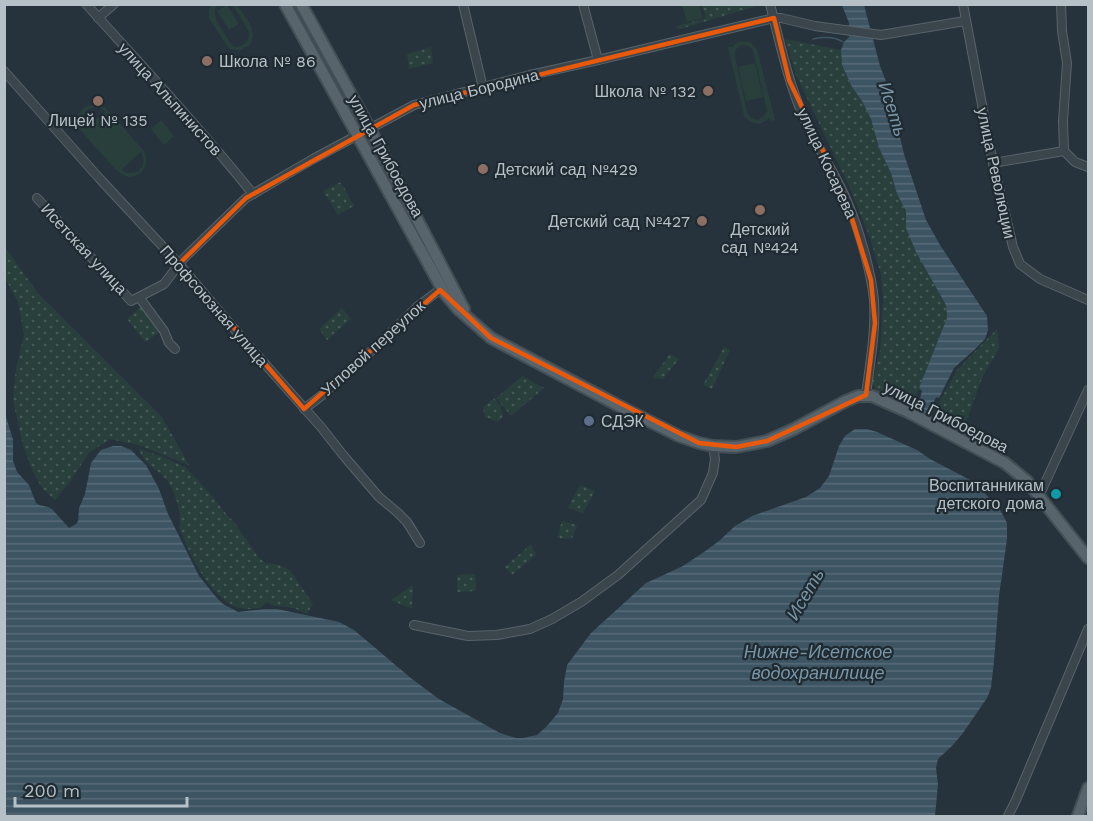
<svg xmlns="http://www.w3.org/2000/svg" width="1093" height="821" viewBox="0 0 1093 821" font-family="'Work Sans',sans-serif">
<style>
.grass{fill:url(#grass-dots)}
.pitch{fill:#293f3c;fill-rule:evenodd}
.water{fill:url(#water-rules)}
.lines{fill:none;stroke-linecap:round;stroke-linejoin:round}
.stream{stroke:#3d5463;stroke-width:1.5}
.minor-casing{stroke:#58636a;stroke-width:10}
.major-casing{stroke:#434e55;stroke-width:14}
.minor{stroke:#3a454c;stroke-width:8}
.major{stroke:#58646c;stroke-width:10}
.marked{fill:none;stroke:#e8590c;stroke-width:4.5;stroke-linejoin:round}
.education-dot{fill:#8d6e63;stroke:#1f2a31;stroke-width:2}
.service-dot{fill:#5c6f8a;stroke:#1f2a31;stroke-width:2}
.culture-dot{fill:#0f9aa8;stroke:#1f2a31;stroke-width:2}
.labels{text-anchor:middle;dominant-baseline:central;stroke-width:4.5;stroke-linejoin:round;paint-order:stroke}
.poi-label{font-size:16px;fill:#b6c0c7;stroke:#1f2a31;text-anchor:start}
.street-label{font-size:16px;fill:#b6c0c7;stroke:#1f2a31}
.water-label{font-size:18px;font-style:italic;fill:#7996a8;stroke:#1f2a31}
</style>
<defs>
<pattern id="grass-dots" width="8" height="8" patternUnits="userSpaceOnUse" patternTransform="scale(1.5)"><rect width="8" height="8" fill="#293f3c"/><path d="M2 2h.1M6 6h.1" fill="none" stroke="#465957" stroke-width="1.8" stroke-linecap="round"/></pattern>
<pattern id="water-rules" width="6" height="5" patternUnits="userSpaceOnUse" patternTransform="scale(1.5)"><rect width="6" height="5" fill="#3d5463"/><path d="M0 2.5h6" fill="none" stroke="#576b78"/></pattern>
</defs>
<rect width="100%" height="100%" fill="#26333c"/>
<!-- grass -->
<g class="grass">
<path d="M288,5H299L363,121L356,126Z"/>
<path d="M729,5L732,6L757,5V6L680,29L676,28L677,26L706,18L701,5Z"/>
<path d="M785,39L841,50L842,65L852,87L862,101L871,119L879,148L891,173L897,194L906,211V228L916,252L946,305L947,318L912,406L876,390L872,382L880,351L883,300L881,275L870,238L850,188L795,73Z"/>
<path d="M431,47L433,63L409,69L407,54Z"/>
<path d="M373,141L442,272L437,275L365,145Z"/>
<path d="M341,182L354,206L338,215L323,191Z"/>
<path d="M5,247L37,292L162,417L189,465L138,445L110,439L89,453L69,483L55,500L42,488L33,472L23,446L13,400L16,368L24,335L18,302L5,278Z"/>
<path d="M142,305L160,332L145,342L127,319Z"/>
<path d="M342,308L351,319L327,340L319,329Z"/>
<path d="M997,329L999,348L982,378L964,428L933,413L957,370Z"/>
<path d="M724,347L730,350L712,389L703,385Z"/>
<path d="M670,354L679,359L663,379L652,378Z"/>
<path d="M522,376L544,388L511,416L496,398Z"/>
<path d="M494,398L501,407L503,416L498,422L485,417L483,407Z"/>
<path d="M139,449L161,456L185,467L207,490L227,515L234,522L259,558L266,563L280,565L290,570L313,604L307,614L294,608L271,605L267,601C264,607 258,609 251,609C215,612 190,555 179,527C183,515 174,487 165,478C156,469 142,462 139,449Z"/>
<path d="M580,485L595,491L583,513L568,508Z"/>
<path d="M562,521L577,525L572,539L557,538Z"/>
<path d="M531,544L536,555L512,575L505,567Z"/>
<path d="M475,574L476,591L457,592V575Z"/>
<path d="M413,585L412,609L391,600Z"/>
</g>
<!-- pitch -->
<g class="pitch">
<path d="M211,5H217C209,16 225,33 231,44L235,47C244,46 250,42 249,32L233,5H237C246,18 257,28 251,44L241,50H234L228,48L209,18V10Z"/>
<path d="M227,5L239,24L229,30L217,11Z"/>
<path d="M682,5H699L703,18L687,22Z"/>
<path d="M742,41L750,42L757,49L775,120L770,121L769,118C761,127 751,124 744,116L728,47H733L737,42ZM744,45L750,47L753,51L767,110L765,115L758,120L751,118L747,112L735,57C734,50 737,47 744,45Z"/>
<path d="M755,63L763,97L746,101L738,67Z"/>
<path d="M94,104L105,107L143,150C150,161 145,176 130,177C125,177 120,173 116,170L75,124L78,121C77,111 84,106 94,104ZM98,107L101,108L105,112L85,129L82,124C83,113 86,108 98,107ZM141,152C149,167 136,178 121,170Z"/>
<path d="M161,120L174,136L164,145L151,129Z"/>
</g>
<!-- water -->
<g class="water">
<path d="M842,5H864L880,66L887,84L904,154L926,220L940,245L987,316L988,330L985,339L973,351L954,368L939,398L936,397L927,417L916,412L922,391L919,388L947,318L946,305L916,252L906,228V211L897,194L891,173L879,148L871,119L862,101L852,87L842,65L841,50L844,42L849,37V23Z"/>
<path d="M4,410L13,440V461L17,472L29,485L36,503L39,505L48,507L52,509L69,528L76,524L78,521L79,508L85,494L91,463L101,450L113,446H121L131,450L146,465L159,489L168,514L199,576L216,597L223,604L238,612L265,609H277L339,622L354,630L412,679L439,699L500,733L516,738H523L537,735L546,727L558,713L563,699L564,682L567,665L591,633L646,583L683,566L704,552L719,541L735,526L752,516L806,497L820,488L829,476L839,446L845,436L855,429H867L877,432L917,450L930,459L974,482L999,508L1007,523V539L999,596L994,661L991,688L987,698L963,733L953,745L938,759L936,768L938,784L935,816H5Z"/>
</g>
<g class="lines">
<!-- stream -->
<path class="stream" d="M813,39C823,37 834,36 843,42"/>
<defs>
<g id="minor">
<path d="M86,4C143,67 200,128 253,194"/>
<path d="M463,4L483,88"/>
<path d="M583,4L598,60"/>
<path d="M770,4C780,43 788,82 804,118C816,146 834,171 846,199C858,226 871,270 874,300C876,332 870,363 866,395"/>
<path d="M963,4L993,163L1013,247L1020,264L1040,279L1088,300"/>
<path d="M1061,4L1062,31L1067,63L1063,121L1064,151L1075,162L1088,167"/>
<path d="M98,18L114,4"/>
<path d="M4,71L99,178L179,264L241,337L321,427L343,455L379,497L397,512L407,522L420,543"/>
<path d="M993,163L1064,151"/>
<path d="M37,198L131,301L139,297L164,331L169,343L175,349"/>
<path d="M139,297L164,284L183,259L246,198L313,159L414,105L530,75L598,60L774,18H781L815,26L881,35L965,21"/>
<path d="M304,409L321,396L366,356L417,307L442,288"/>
<path d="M1039,496L1088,390"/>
<path d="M414,625L468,636L497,635L530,629L552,619L581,602L618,575L701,500L713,473L715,459L713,446"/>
<path d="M1008,816L1016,800L1088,629"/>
</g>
<g id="major">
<path d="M285,4L445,294L458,309L491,338L625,409L679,436L699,443L713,446L736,447L767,441L794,429L846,401L858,396H872L908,412L1005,463L1027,481L1088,558"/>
<path d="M301,4L370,129L464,309"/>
<path d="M1078,816L1088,788"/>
</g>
</defs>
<!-- minor casing -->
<use href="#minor" class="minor-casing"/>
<!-- major casing -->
<use href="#major" class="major-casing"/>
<!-- minor -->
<use href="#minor" class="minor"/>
<!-- major -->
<use href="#major" class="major"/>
</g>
<!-- marked area -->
<path class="marked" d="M774,18L789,80L846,199L871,280L875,323L866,395L767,441L736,447L699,443L491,338L440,290L304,409L179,264L246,198L414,105Z"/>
<!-- markers -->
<g class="education-dot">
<circle cx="207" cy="61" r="6"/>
<circle cx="708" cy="91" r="6"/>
<circle cx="98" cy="101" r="6"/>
<circle cx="483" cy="169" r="6"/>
<circle cx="760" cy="210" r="6"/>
<circle cx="702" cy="221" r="6"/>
</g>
<circle class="service-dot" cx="589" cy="421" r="6"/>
<circle class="culture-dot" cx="1056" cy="494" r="6"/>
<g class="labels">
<!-- poi labels -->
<g class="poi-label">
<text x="219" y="61">Школа № 86</text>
<text x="696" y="91" text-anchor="end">Школа № 132</text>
<text x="98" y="120" text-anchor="middle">Лицей № 135</text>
<text x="495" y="169">Детский сад №429</text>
<text x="690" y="221" text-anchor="end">Детский сад №427</text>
<text x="760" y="229" text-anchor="middle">Детский<tspan x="760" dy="18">сад №424</tspan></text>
<text x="601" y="421">СДЭК</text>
<text x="1044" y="485" text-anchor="end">Воспитанникам<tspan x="1044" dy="18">детского дома</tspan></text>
</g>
<!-- street labels -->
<g class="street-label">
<text transform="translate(479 89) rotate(-14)">улица Бородина</text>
<text transform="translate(170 99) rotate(48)">улица Альпинистов</text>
<text transform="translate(386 156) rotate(61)">улица Грибоедова</text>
<text transform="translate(827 163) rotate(65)">улица Косарева</text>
<text transform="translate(996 173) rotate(78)">улица Революции</text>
<text transform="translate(84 249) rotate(47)">Исетская улица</text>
<text transform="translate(214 306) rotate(49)">Профсоюзная улица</text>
<text transform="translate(373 348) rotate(-42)">Угловой переулок</text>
<text transform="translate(946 417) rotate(27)">улица Грибоедова</text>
</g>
<!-- water labels -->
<g class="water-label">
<text transform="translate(893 109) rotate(72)">Исеть</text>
<text transform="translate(805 594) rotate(-60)">Исеть</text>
<text x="818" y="651">Нижне-Исетское<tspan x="818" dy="21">водохранилище</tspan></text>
</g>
</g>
<!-- border -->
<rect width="1093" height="821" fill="none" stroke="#b6c0c7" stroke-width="12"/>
<!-- scale -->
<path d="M15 797v9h172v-9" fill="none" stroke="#b6c0c7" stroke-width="3"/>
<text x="24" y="797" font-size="18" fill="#b6c0c7" stroke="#1f2a31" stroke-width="4.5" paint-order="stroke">200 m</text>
</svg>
